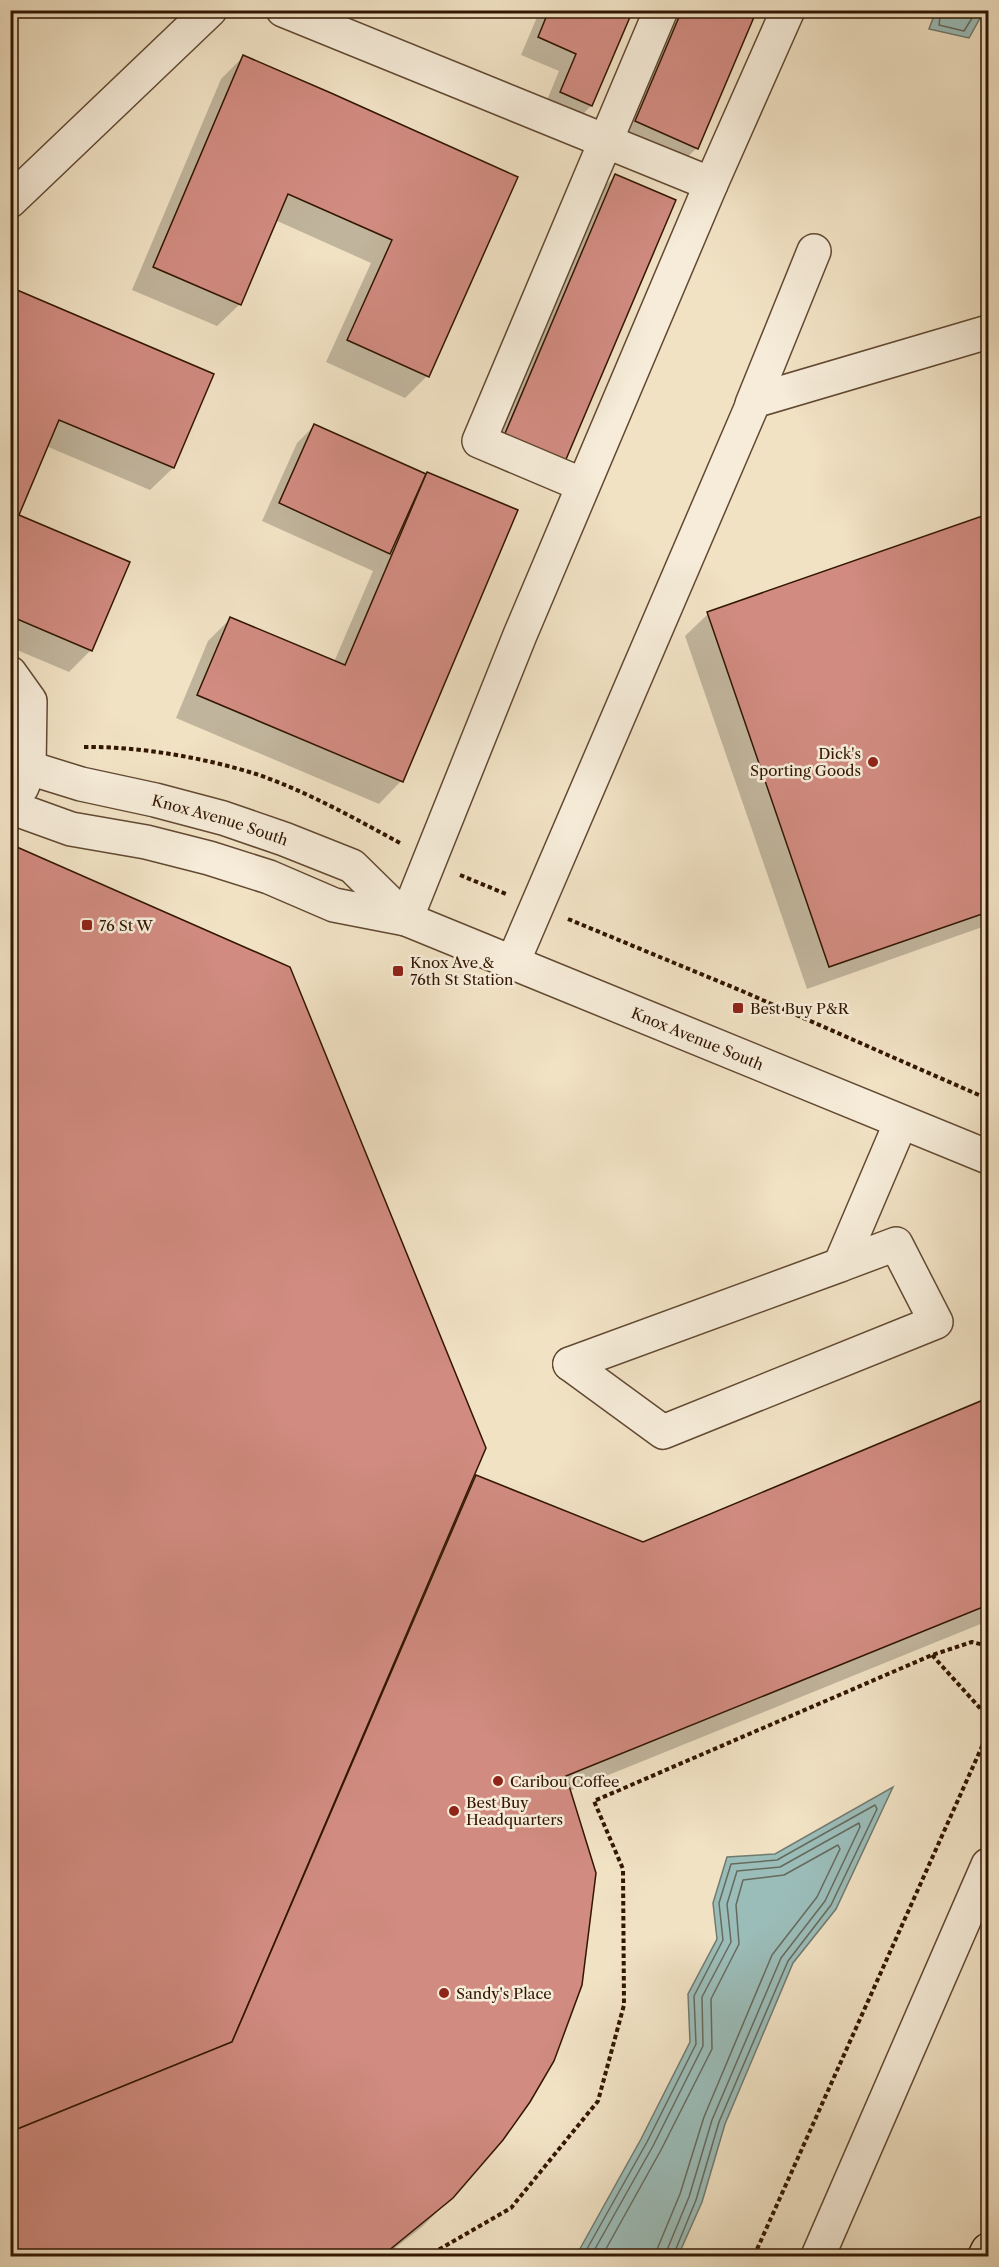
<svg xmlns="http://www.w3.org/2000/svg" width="999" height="2267" viewBox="0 0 999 2267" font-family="'Libre Caslon Text',serif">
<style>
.water{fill:#9bbdb9;stroke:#717a6f;stroke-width:1.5}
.shadow{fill:#0003}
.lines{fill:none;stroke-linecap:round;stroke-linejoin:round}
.shore{stroke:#666a5d;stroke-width:1.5}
.building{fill:#d18b80;stroke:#321601;stroke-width:1.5}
.minor-casing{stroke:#624932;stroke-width:36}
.highway-casing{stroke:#321601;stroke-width:36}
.path{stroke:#321601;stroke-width:4;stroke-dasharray:4.5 3;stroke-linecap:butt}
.minor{stroke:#f6ecd9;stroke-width:33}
.highway{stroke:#f1e2c4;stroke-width:33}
.poi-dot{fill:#8f2418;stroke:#f6ecd9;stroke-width:2}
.labels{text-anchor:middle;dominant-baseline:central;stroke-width:5;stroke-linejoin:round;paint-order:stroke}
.poi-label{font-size:15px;fill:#321601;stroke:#f6ecd9;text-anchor:start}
.street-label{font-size:15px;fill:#321601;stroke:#f6ecd9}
</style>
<rect width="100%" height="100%" fill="#f1e2c4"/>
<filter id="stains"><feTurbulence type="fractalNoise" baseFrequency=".00333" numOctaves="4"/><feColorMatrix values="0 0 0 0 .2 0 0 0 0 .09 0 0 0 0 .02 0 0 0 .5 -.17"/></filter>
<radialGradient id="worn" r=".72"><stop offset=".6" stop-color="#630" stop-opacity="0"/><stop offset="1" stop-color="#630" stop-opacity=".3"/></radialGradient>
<!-- water -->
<g class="water">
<path d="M936,10H984V11L969,38L929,29Z"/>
<path d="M893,1787L836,1909L793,1963L725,2124L702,2202L678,2256H576L641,2139L690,2042L688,1994L717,1939L713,1903L727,1857L775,1854Z"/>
</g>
<!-- shadow -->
<g class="shadow">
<path d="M540,10H632L591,106L574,123L543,110L559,71L521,55Z"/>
<path d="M673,10H755L697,148L679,165L618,139Z"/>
<path d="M243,57L516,178L427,376L405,398L326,362L371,263L275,220L240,304L217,326L132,290L221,79Z"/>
<path d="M615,176L563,463L541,486L481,460L593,198Z"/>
<path d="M10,289L212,374L173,468L150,490L46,446L17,515L91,650L69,672L10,647Z"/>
<path d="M315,425L426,475L516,511L401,781L379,804L176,718L208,641L231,618L334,662L373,571L262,521L297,443Z"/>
<path d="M988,516V925L807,989L685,636L708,614Z"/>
<path d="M10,845L469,1483L476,1476L643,1544L988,1399V1621L569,1791L452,2197L422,2227L385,2256H10Z"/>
</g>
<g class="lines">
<!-- shore -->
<g class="shore">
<path d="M941,10L939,25L964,31L977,10"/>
<path d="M583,2256L647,2142L696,2044L694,1996L723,1940L719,1903L731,1864L777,1860L875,1805L877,1809L831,1905L788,1961L719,2122L696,2200L673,2256"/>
<path d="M591,2256L653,2146L703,2046L702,1997L731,1942L727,1904L737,1871L780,1867L859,1823L860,1827L825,1901L781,1958L712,2120L689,2197L667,2250L666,2256"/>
<path d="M602,2256L661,2150L712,2049L711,1999L739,1944L736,1905L743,1880L784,1875L838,1845L840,1849L817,1897L772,1955L704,2117L680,2194L658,2247L657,2256"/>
</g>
</g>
<!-- building -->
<g class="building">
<path d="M549,10H633L592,106L560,92L576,54L538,37Z"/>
<path d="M682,10H757L698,149L635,121Z"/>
<path d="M243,55L331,93L518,177L429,377L347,340L392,240L288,194L241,305L153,267Z"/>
<path d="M615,174L676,200L564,464L503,438Z"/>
<path d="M10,287L214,374L174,468L59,420L19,515L130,562L92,651L10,616Z"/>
<path d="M314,424L426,474L390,554L279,503Z"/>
<path d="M427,472L518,510L403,782L197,695L230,617L345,665Z"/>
<path d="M988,514V912L829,967L707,612Z"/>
<path d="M10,844L290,967L486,1448L232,2042L10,2132Z"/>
<path d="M988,1398V1605L566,1776L596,1873L582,1985L554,2061L530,2102L503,2140L453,2198L382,2256H10V2132L232,2042L476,1475L643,1542Z"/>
</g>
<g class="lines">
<defs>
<g id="minor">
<path d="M283,10L711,184L520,635L406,919"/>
<path d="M711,184L788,10"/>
<path d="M10,201L210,10"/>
<path d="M752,404L814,251"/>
<path d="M583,485L479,441L661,10"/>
<path d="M10,673L30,701L29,769L22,787"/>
<path id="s1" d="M10,762L81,784L155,800L223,818L284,839L352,866L406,919"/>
<path id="s2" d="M10,807L71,829L146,842L209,858L269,877L334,905L406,919L988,1157"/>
<path d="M513,962L754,401L988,332"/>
<path d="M570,1364L663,1432L936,1322L896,1244L840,1265"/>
<path d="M570,1364L840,1265L901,1122"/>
<path d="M818,2256L988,1865"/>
</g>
<path id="highway" d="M985,2256L988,2250"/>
</defs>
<!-- minor casing -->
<use href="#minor" class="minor-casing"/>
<!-- highway casing -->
<use href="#highway" class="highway-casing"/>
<!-- path -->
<g class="path">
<path d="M84,747C138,746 205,758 256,774C306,791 354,818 400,843"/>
<path d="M460,875L506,894"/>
<path d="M568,919L742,991L988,1099"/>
<path d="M932,1655L988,1717"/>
<path d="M440,2256L438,2250L511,2208L598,2101L624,2005L623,1869L594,1801L932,1655L972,1642L988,1646"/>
<path d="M754,2256L988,1733"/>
</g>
<!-- minor -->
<use href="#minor" class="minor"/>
<!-- highway -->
<use href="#highway" class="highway"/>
</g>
<!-- markers -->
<g class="poi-dot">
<circle cx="873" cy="762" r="6"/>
<rect x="81" y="919" width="12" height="12" rx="3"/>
<rect x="392" y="965" width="12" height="12" rx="3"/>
<rect x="732" y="1002" width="12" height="12" rx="3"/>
<circle cx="498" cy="1781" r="6"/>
<circle cx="454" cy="1811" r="6"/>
<circle cx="444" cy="1993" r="6"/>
</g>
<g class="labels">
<!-- poi labels -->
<g class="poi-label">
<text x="861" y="753" text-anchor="end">Dick's<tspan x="861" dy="17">Sporting Goods</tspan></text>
<text x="99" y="925">76 St W</text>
<text x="410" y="962">Knox Ave &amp;<tspan x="410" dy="17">76th St Station</tspan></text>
<text x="750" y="1008">Best Buy P&amp;R</text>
<text x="510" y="1781">Caribou Coffee</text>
<text x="466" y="1802">Best Buy<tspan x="466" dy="17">Headquarters</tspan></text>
<text x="456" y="1993">Sandy's Place</text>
</g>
<!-- street labels -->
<g class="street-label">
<text stroke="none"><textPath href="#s1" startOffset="218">Knox Avenue South</textPath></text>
<text stroke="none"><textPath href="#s2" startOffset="728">Knox Avenue South</textPath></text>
</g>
</g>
<!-- margin -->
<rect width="999" height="2267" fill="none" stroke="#f1e2c4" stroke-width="36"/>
<rect x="12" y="12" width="975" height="2243" fill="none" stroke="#321601" stroke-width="3"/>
<rect x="18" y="18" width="963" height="2231" fill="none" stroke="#321601" stroke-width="1.5"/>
<rect width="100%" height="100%" filter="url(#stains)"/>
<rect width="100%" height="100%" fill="url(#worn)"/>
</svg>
